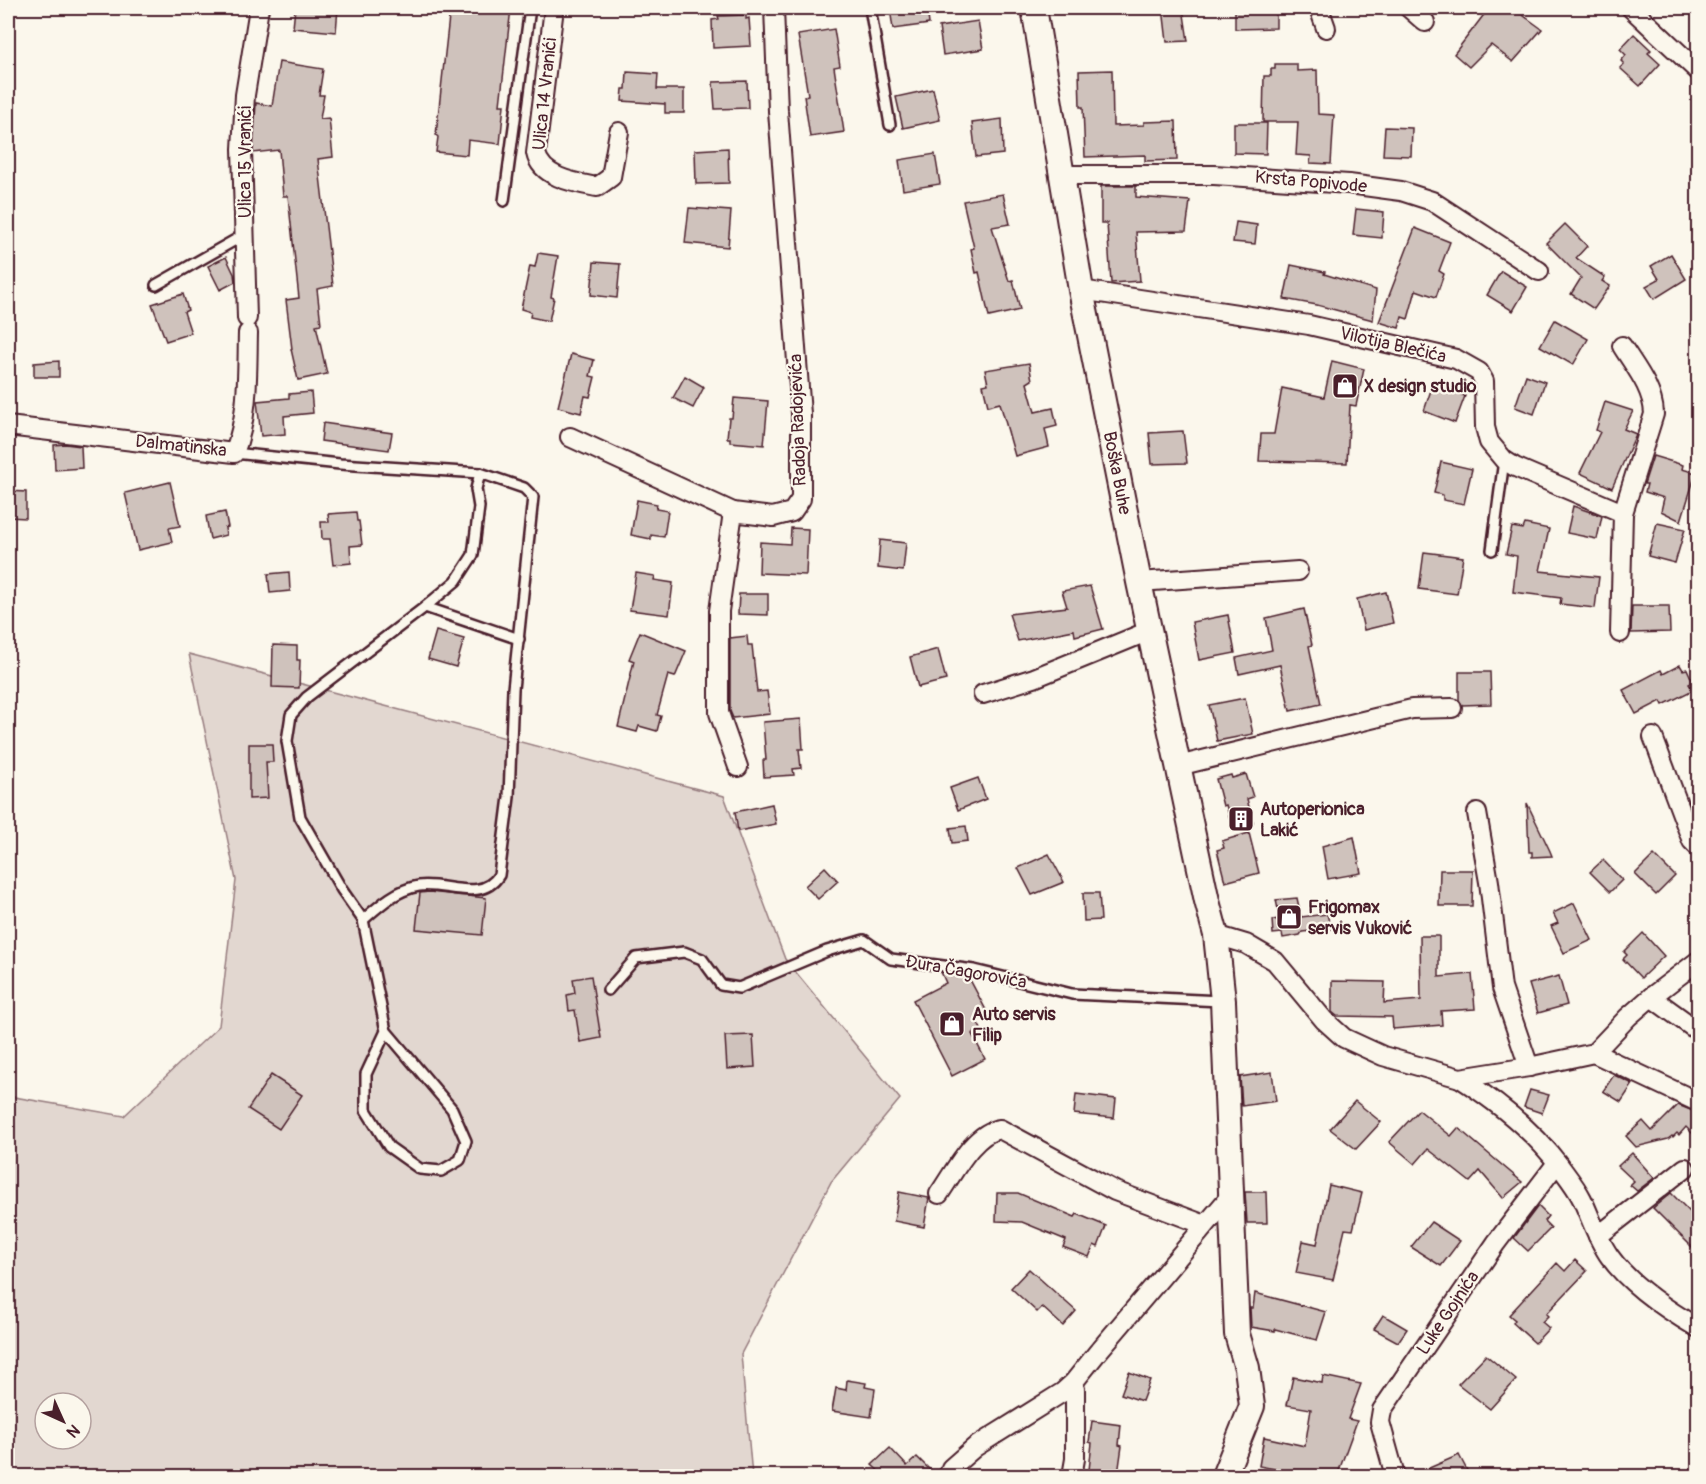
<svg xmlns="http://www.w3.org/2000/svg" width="1706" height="1484" viewBox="0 0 1706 1484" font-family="Pangolin,sans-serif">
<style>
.green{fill:#e2d7d0;stroke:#967b7e;stroke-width:1.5;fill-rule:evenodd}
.building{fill:#cfc2bc;stroke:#4a1f2b;stroke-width:1.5}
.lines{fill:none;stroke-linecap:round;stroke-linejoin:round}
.lane-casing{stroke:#4a1f2b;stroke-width:14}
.street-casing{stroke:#4a1f2b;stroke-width:22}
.secondary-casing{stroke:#4a1f2b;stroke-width:28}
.lane{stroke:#fbf7ec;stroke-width:9}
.street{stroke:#fbf7ec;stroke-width:18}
.secondary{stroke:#fbf7ec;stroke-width:24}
.labels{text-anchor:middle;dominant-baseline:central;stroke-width:4.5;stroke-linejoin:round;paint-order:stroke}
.street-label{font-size:18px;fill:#4a1f2b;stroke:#fbf7ec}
.poi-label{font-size:18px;font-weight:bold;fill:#4a1f2b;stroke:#fbf7ec;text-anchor:start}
</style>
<rect width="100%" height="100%" fill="#fbf7ec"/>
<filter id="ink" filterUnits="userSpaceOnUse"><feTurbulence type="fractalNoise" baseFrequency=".0167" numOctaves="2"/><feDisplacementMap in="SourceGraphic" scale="12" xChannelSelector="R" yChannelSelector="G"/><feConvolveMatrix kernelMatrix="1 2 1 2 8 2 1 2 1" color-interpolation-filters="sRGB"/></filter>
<g filter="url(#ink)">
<!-- green -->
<path class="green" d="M189,654L724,796L785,959L900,1099L831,1182L741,1354L752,1476H8V1096L124,1116L219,1026L236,880ZM45,1403H81V1439H45Z"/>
<!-- building -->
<g class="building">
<path d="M295,8H338L336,32L293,28Z"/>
<path d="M450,8H511L500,105H504L500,144L468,140L467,155L436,152L438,137L436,135Z"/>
<path d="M890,8H927L929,24L893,29Z"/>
<path d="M1163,8H1183L1188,41L1167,42Z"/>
<path d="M1235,8H1276V28L1235,29Z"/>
<path d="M1489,8H1513L1542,29L1513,62L1491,45L1469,67L1454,54Z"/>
<path d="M746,15V19L749,18L751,46L713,48L712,20L719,19L718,16Z"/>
<path d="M978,21L983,49L943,55L939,27Z"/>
<path d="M834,29L840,66L834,67L844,132L810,137L804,96L808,95L798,35Z"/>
<path d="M1634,34L1651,50L1648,53L1660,64L1640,86L1620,68L1624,64L1621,61L1626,55L1620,49Z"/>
<path d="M279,62L323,69L319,95H324L320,119L329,118L333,157L318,159L333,286L317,289L321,324L316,325L327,374L298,380L291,349H292L286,300L299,298L288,196H283L279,150L253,153L256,103L272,106Z"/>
<path d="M1275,64H1297V71L1317,70L1318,114L1334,115L1331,164L1310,163L1311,156L1296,155L1298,122H1263L1264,76H1271V69H1275Z"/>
<path d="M1112,70L1113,126L1144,125V122L1176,121L1177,160L1145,161V155L1085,157L1083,107H1080L1079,71Z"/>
<path d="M627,72L658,74L657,89H684V113H665V104L622,101L623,89H626Z"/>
<path d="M747,81L748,108L715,109L713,82Z"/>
<path d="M933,89L940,120L903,128L896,97Z"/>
<path d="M1002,119L1003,154L976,157L972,123Z"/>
<path d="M1234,123H1267L1266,154L1234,153Z"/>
<path d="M1385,127L1412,128L1411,156L1383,155Z"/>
<path d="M728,148L729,183L696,184L695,150Z"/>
<path d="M935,154L940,184L903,190L899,160Z"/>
<path d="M1101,186H1136V197L1190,201L1186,231L1136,232L1140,281L1111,283L1107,223H1101Z"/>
<path d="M1003,194L1010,224L992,227L1009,281L1013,280L1020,310L989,317L979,272L976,273L971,249L974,248L963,201Z"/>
<path d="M689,208L731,211L728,247L685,243Z"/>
<path d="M1356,209L1384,212L1382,238L1353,235Z"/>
<path d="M1236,222L1257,225L1255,244L1233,242Z"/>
<path d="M1565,224L1587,246L1576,258L1605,277L1602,281L1610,286L1594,309L1571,294L1581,278L1546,243Z"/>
<path d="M1415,228L1450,242L1439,271L1444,274L1436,297L1416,290L1408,319L1402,317L1399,328L1379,322Z"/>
<path d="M538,253L558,256L551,297L554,298L549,321L530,317L531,312L521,309L530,266L535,267Z"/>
<path d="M1671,254L1686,279L1654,299L1646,286L1659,279L1651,266Z"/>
<path d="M226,257L234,274L235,282L220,290L208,266Z"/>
<path d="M594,262L620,264L617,298L591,295Z"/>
<path d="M1291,265L1325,272L1324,274L1376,290L1373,320L1317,305L1284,299Z"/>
<path d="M1501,271L1527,287L1513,311L1487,295Z"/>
<path d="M183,294L188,310L184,312L191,333L166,341L152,304Z"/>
<path d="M1555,320L1588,339L1573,365L1540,346Z"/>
<path d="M571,354L594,360L590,376L595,377L590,397L585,396L581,413L558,407Z"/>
<path d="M59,361V377H34V363Z"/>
<path d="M1332,361L1364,369L1356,406L1350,405L1347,463L1259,461L1261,434H1274L1282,388L1324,397Z"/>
<path d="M1029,363L1032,380L1027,383L1035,412L1053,408L1057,426L1045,429L1049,447L1015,456L1000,403L988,406L983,385L988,384L985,370Z"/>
<path d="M1526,375L1545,382L1534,414L1515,407Z"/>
<path d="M685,376L704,387L693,408L673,398Z"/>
<path d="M1433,384L1465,396L1455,423L1424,411Z"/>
<path d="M311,392L313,413L284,416L285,434L261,436L257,401L289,398V394Z"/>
<path d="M734,398L768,401L764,445L730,442V438H727L729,418H732Z"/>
<path d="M1605,402L1633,411L1624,429L1636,434L1612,488L1580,473L1600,432L1596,430Z"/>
<path d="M323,423L392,433L389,450L321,441Z"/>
<path d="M1183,431L1187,463L1152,464L1149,433Z"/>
<path d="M65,444L81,446L82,468L55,470L54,445Z"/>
<path d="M1653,456L1683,465L1682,469L1696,473L1681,521L1661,511L1664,498L1645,492L1647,484H1644Z"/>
<path d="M1441,462L1472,469L1464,504L1443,500V495L1434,493Z"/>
<path d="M170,482L180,526L169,528L172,542L138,550L125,493Z"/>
<path d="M8,491L26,492V518L8,517Z"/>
<path d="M637,500L657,504L656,509L668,511L664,537L651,535V539L631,535Z"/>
<path d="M1573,506L1602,516L1597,539L1567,533Z"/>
<path d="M225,512L228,527L225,528L226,535L210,539L206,516Z"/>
<path d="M356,512L357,521H359L362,545L350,546L351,563L333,565L330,539H322L321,522H329L328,514Z"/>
<path d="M1657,523L1685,529L1675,563L1648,556Z"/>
<path d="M1525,524L1549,529L1540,571L1599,577L1595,608L1560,604L1561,598L1513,592L1517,556L1506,554L1512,527L1523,529Z"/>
<path d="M791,528L808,529L806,575L759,573L760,542L790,544Z"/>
<path d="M880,540L906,543L903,571L878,568Z"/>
<path d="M1424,552L1463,557L1457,594L1419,589Z"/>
<path d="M289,572L290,591L270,593L268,574Z"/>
<path d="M636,573L655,576L654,580L673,583L669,615L630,610Z"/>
<path d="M1090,586L1103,629L1075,636L1074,630L1018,641L1009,614L1067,607L1062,591Z"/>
<path d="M1386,592L1393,623L1364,630L1357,599Z"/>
<path d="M739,594H768V615L738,614Z"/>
<path d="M1632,606H1669L1670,632L1631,633Z"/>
<path d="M1304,609L1312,645L1309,646L1321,704L1290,711L1280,665L1239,674L1236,658L1272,650L1266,618Z"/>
<path d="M1228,615L1235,653L1199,660L1192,622Z"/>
<path d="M436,631L464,639L456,667L428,659Z"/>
<path d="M640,632L686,651L675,677L668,675L657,715L661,716L657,731L639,726L637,732L618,727L634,661L629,659Z"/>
<path d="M747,636L748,645H752L757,692L767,691L770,714L733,718L730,711V638Z"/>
<path d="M273,645L297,646V660H300L299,688L272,687Z"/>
<path d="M938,649L946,680L918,687L910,657Z"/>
<path d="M1680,665L1683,670L1687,669L1693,682L1689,684L1693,690L1663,705L1661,701L1636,714L1623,690L1661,670L1663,674Z"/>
<path d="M1459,672H1490L1491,704L1462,705L1459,700Z"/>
<path d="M1245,698L1253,734L1217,741L1209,705Z"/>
<path d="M801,719L803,749H799L801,768L793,769L794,775L764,777L763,760H766L763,722Z"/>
<path d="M249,744H272L273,762H266L268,798L249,799Z"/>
<path d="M1246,774L1253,797L1247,799L1253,823L1233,829L1226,805L1223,806L1216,779L1231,775L1232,778Z"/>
<path d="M978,778L986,799L958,810L950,788Z"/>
<path d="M1527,803L1550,851L1552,856L1532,857V852H1529Z"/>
<path d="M772,804L776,824L738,831L735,812Z"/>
<path d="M966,826L968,841L952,843L950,828Z"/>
<path d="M1249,833L1259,873L1225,882L1217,850L1224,848L1222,841Z"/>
<path d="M1354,837L1361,873L1328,879L1322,846Z"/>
<path d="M1049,854L1064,882L1032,895L1018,868Z"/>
<path d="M1654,855L1675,876L1656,895L1635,874Z"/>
<path d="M1603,860L1622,880L1610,892L1590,872Z"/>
<path d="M825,867L838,881L818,899L805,886Z"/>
<path d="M1440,870H1473L1472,906H1439Z"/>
<path d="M429,892L486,898L482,935L416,929L420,893Z"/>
<path d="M1083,893H1099L1101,920L1084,921Z"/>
<path d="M1297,898L1301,917L1327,914L1331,929L1302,932L1300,935L1283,938L1282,933L1273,934L1272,920L1280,919L1276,900Z"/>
<path d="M1574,903L1592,940L1564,953L1551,926L1558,923L1553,913Z"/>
<path d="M1643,933L1664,956L1641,978L1623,959L1627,955L1624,952Z"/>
<path d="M1420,936H1439V977L1472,974L1475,1009L1441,1011L1442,1025L1393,1029L1392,1017L1337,1016L1332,1012V981L1385,982L1384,1003L1421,1000Z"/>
<path d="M941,972L968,976L988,1014L976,1020L981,1029L972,1034L985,1059L952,1076L913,1000L946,983Z"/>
<path d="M591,976L601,1038L580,1042L575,1010L569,1011L567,995L575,993L573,979Z"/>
<path d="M1559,976L1567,1005L1538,1013L1529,984Z"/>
<path d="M753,1035L755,1067L727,1069L725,1036Z"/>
<path d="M1272,1072L1276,1101L1242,1106L1240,1077Z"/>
<path d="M271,1075L302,1095L279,1129L248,1109Z"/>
<path d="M1614,1075L1633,1084L1621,1102L1603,1091Z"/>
<path d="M1530,1090L1549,1095L1542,1113L1524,1107Z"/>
<path d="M1076,1094L1116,1099L1114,1118L1074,1114Z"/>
<path d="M1355,1101L1381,1122L1356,1149L1330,1129Z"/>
<path d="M1678,1105L1698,1113V1139L1686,1127L1679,1135L1677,1133L1673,1137L1672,1136L1668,1139L1636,1147L1626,1136L1643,1121L1652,1131Z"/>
<path d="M1419,1110L1451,1136L1458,1128L1522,1182L1503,1198L1480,1171L1470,1182L1428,1149L1415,1164L1389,1142Z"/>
<path d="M1632,1153L1654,1178L1637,1191L1630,1185L1634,1181L1618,1166Z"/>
<path d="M1329,1185L1362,1193L1353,1230L1345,1229L1333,1280L1296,1273L1303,1241L1317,1244Z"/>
<path d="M899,1192L929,1198L924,1227L894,1221Z"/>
<path d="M1245,1192H1266L1267,1223H1247Z"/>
<path d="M997,1193H1018L1075,1217L1077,1214L1106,1226L1098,1247L1094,1245L1089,1257L1063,1247L1066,1240L1022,1222L996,1221Z"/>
<path d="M1671,1193L1698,1220V1253L1653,1208Z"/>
<path d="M1538,1206L1548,1216L1544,1221L1551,1228L1528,1251L1514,1238Z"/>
<path d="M1431,1222L1460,1241L1441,1266L1411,1247Z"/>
<path d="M1575,1260L1587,1271L1546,1314L1548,1316L1542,1322L1549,1328L1535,1343L1513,1323L1515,1320L1509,1315L1557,1263L1565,1271Z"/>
<path d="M1029,1269L1076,1311L1063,1326L1042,1307L1037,1312L1011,1288Z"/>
<path d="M1255,1293L1326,1312L1317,1340L1275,1329V1331L1251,1327L1250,1308H1253Z"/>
<path d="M1383,1315L1407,1329L1398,1342L1374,1329Z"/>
<path d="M1486,1355L1516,1380L1490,1409L1458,1384Z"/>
<path d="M1129,1372L1150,1380L1142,1401L1121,1394Z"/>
<path d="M1323,1376L1361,1384L1348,1419L1357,1421L1337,1476H1311L1259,1466L1264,1437L1305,1446L1311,1409L1287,1405L1293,1377L1322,1383Z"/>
<path d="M847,1380L866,1383L865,1387L875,1389L871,1417L832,1411L836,1388L846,1390Z"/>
<path d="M1092,1421L1121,1425L1119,1445L1122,1446L1118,1474L1089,1470L1092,1443L1089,1442Z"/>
<path d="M890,1448L907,1466L917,1457L936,1476H884L872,1465Z"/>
<path d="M1459,1455L1470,1476H1411Z"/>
</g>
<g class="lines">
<defs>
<g id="lane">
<path d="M870,8L890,125"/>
<path d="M504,201L530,8"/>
<path d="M156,285L244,235"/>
<path d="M234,453L340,464L480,473L524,488L533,497L513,689L509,797L499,875C482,903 445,882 419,886C396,890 380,905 363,920"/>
<path d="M1492,550L1504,460"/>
<path d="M425,607L519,639"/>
<path d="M608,990L636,958L684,952L702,959L721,985L739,988L827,951L864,940L891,959L974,970L1072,994L1221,1001"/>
<path d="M386,1031L366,1074V1110L389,1147L420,1169L441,1171L460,1160L466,1141L452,1109L386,1031L363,920L342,890L300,817L287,741L291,715L307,697L425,607L456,581L473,555L479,507L476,489L480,473"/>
</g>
<g id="street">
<path d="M554,8L536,153C541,178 576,183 597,187L611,177L619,132"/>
<path d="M1319,8L1326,28"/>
<path d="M1409,8L1425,22"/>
<path d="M1631,8L1698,71"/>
<path d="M1061,175H1214L1349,184L1401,191L1432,201L1539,271"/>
<path d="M1081,290L1309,325L1456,359L1479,372L1484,381L1485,427L1489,442L1504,460L1515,467L1623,513"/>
<path d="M247,318L242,149L245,95L259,8"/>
<path d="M8,426L234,453C249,416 247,372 248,333"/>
<path d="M570,437L733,512"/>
<path d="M1139,582L1298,571"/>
<path d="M1620,633L1623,513L1654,414C1653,388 1635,367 1622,346"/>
<path d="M983,694L1034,678L1149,631"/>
<path d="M1653,737L1692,841L1698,847"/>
<path d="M1178,766L1412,709L1452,708"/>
<path d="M738,767L719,713V611L733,512L773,517L792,512L801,499V414L778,111L774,8"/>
<path d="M1477,813L1489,882L1502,988L1529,1067"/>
<path d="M1216,935L1246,944L1275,961L1324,1020L1344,1038L1383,1056L1460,1078L1529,1067L1594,1053L1628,1017L1651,997L1698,961"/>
<path d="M1651,997L1698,1031"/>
<path d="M1594,1053L1698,1102"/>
<path d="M1460,1078C1497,1102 1532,1129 1559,1165C1567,1176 1576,1187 1582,1199C1591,1218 1597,1239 1610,1257C1630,1285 1669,1311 1698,1328"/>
<path d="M939,1194C953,1174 974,1132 1000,1129L1115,1191L1205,1225"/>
<path d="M1598,1236L1685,1168"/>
<path d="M948,1476L951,1468L975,1447L1063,1392L1073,1383L1097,1353L1231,1195"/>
<path d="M1072,1476L1075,1459V1389L1073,1383"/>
<path d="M1395,1476L1380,1422L1382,1410L1496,1243L1557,1163"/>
</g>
<path id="secondary" d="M1034,8L1081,290L1139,582L1207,901L1216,935L1223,1001L1237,1334L1247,1368L1252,1406L1224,1476"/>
</defs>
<!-- lane casing -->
<use href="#lane" class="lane-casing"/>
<!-- street casing -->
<use href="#street" class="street-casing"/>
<!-- secondary casing -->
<use href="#secondary" class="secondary-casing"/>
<!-- lane -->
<use href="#lane" class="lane"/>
<!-- street -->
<use href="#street" class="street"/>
<!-- secondary -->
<use href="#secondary" class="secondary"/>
</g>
</g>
<!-- icons -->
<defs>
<symbol id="shop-square" viewBox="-11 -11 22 22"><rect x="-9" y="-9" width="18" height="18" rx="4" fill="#4a1f2b" stroke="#fbf7ec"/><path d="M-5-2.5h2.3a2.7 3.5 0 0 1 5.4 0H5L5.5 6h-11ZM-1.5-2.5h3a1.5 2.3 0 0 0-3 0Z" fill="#fff"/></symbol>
<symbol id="building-square" viewBox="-11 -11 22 22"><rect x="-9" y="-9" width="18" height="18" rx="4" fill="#4a1f2b" stroke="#fbf7ec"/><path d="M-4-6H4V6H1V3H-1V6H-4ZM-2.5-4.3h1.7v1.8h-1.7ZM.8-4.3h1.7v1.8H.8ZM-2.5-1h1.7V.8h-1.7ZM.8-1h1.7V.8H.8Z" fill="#fff"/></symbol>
</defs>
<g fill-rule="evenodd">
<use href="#shop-square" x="1330" y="371" width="30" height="30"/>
<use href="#building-square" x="1226" y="804" width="30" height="30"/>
<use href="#shop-square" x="1274" y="902" width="30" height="30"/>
<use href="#shop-square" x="937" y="1009" width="30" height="30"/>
</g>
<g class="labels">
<!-- street labels -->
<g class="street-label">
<text transform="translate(545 94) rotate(-84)">Ulica 14 Vranići</text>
<text transform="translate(245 162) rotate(-90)">Ulica 15 Vranići</text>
<text transform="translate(1311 182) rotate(5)">Krsta Popivode</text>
<text transform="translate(1393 345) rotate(13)">Vilotija Blečića</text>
<text transform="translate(798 420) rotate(-92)">Radoja Radojevića</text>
<text transform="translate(181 446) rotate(6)">Dalmatinska</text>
<text transform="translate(1117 473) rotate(79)">Boška Buhe</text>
<text transform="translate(966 972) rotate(10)">Đura Čagorovića</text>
<text transform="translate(1448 1313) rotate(-56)">Luke Gojnića</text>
</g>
<!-- poi labels -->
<g class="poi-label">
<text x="1364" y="386">X design studio</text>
<text x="1260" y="809">Autoperionica<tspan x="1260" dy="21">Lakić</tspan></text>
<text x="1308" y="907">Frigomax<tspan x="1308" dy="21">servis Vuković</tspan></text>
<text x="972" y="1014">Auto servis<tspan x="972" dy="21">Filip</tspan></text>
</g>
</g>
<!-- margin -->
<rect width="1706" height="1484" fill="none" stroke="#fbf7ec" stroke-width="30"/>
<rect x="15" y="15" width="1676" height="1454" fill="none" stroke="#4a1f2b" stroke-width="2" filter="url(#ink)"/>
<!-- north arrow -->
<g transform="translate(63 1421) rotate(135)"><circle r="28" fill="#fbf7ec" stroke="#b4a19f" stroke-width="1.5"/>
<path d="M0-4.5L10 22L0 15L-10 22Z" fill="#4a1f2b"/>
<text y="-9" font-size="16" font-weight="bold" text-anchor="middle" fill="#4a1f2b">N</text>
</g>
</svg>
